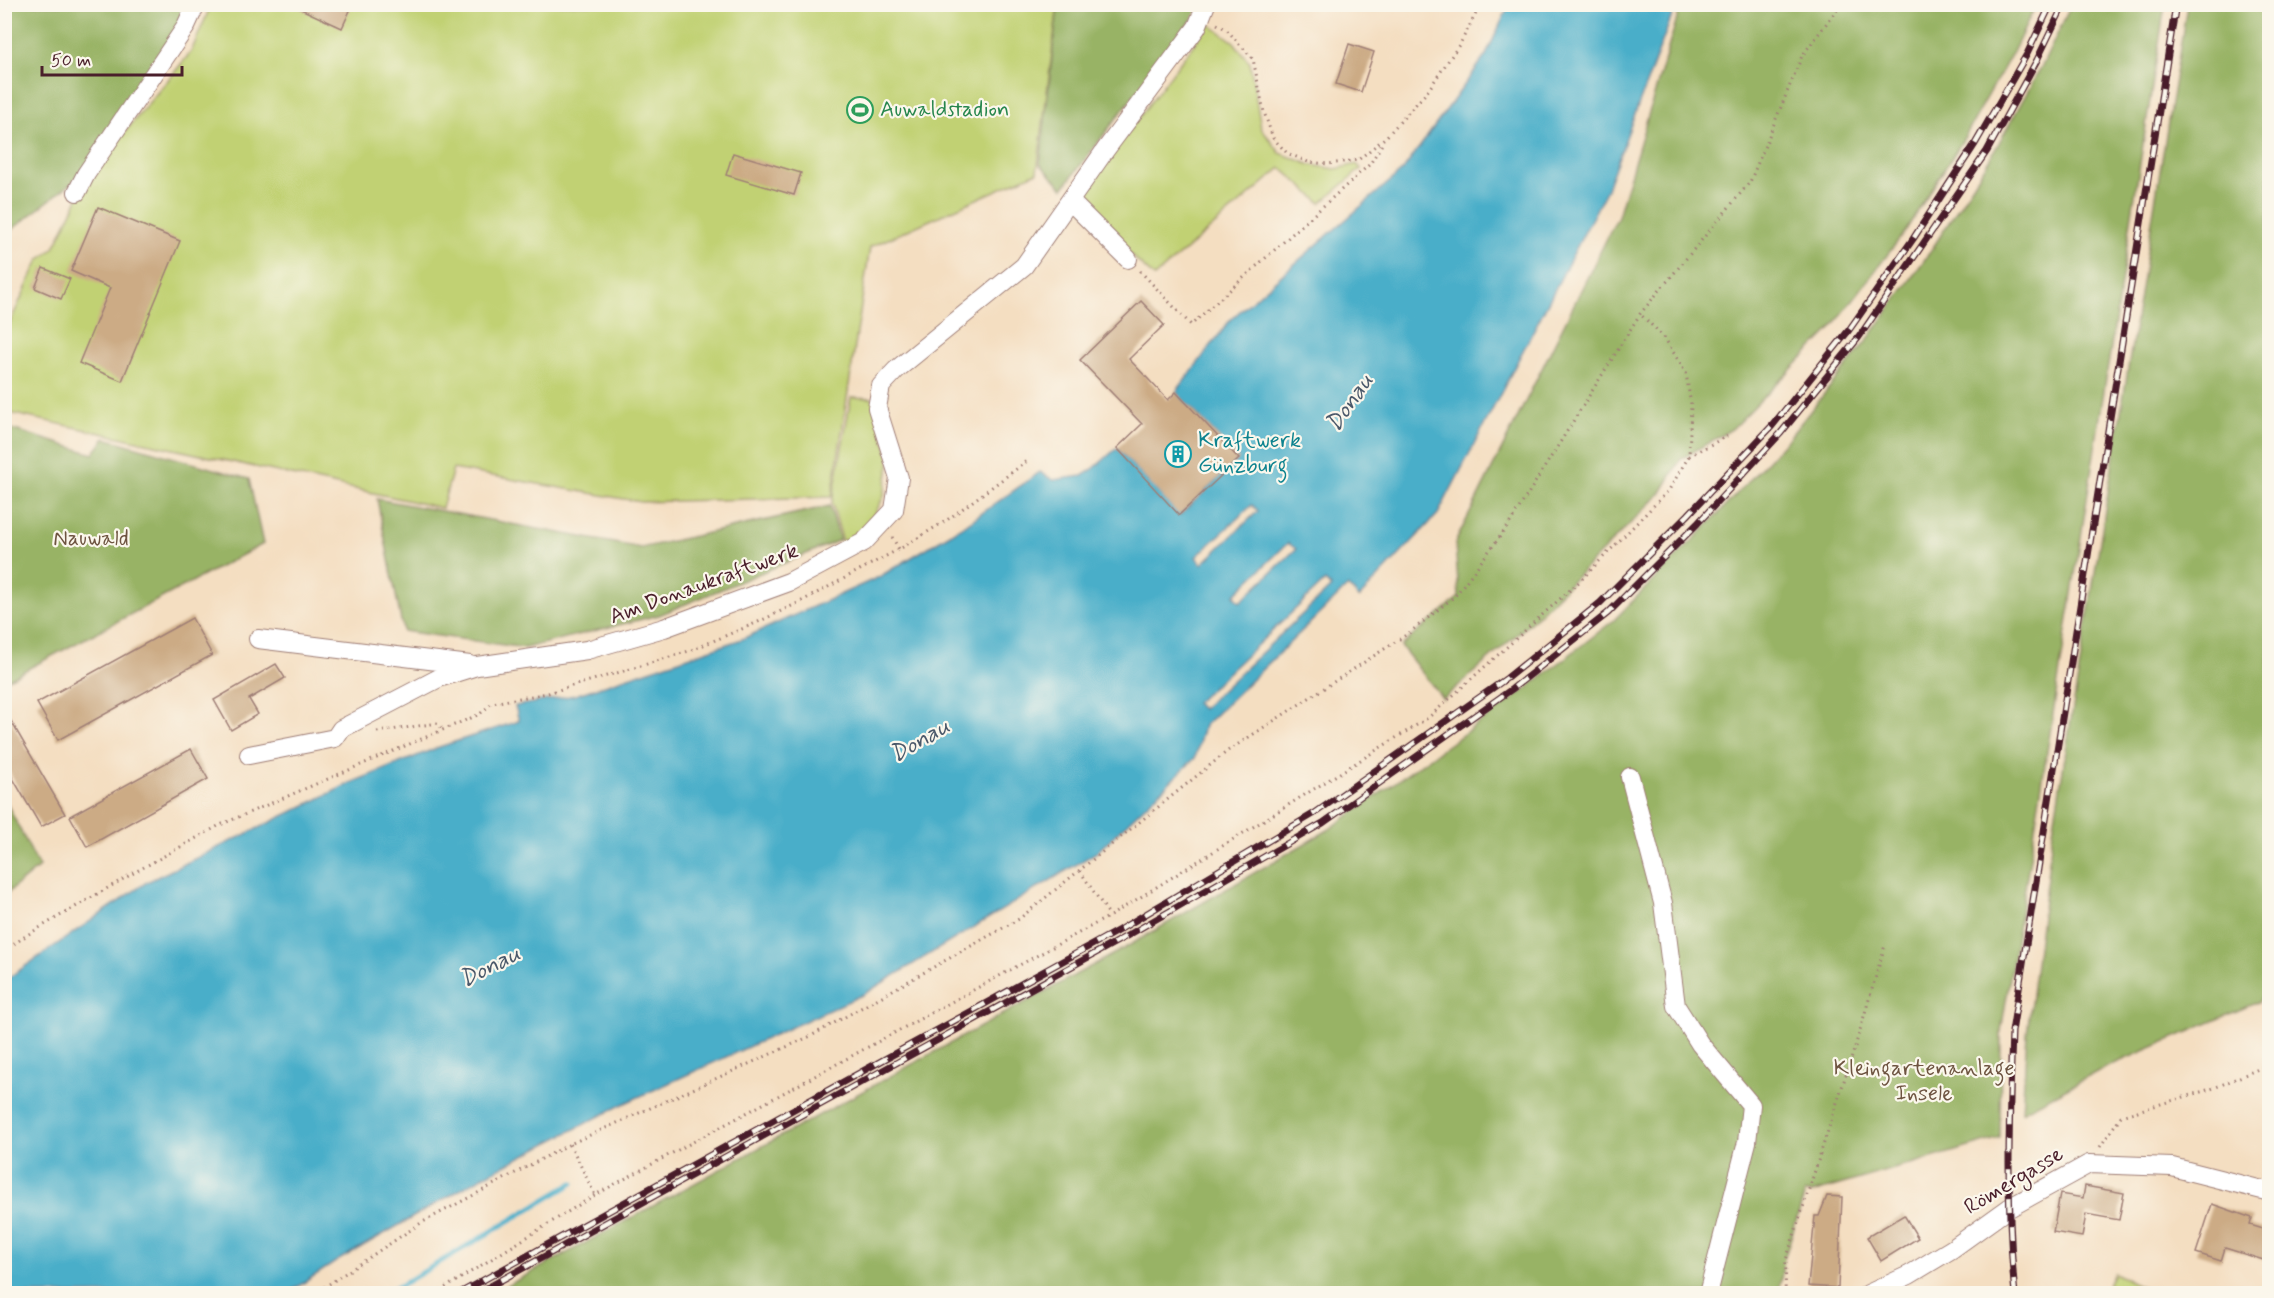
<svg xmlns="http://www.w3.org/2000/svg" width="2274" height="1298" viewBox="0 0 2274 1298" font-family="Mynerve,sans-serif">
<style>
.green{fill:#c1d173;stroke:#86784f;stroke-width:1.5}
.forest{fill:#98b365;stroke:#716948;stroke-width:1.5}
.water{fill:#4aaec9;stroke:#4a667a;stroke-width:1.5;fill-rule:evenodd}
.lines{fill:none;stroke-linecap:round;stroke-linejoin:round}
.stream{stroke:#4aaec9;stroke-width:5}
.building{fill:#ccab85}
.minor-casing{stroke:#9f7e76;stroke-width:20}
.path{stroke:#9f7e76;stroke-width:3;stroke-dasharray:1.5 4.5;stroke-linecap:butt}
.minor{stroke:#fff;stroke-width:18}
.rail-casing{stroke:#4a1f2b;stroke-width:7}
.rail{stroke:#fbf7ec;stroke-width:4.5;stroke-dasharray:14;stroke-linecap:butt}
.labels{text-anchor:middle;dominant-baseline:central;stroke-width:4.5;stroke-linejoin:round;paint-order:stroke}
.leisure-label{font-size:22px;fill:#27864d;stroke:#fbf7ec;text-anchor:start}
.culture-label{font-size:22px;fill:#0d838f;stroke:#fbf7ec;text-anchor:start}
.park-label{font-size:22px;fill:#6e5441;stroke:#fbf7ec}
.street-label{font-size:22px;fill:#4a1f2b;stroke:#fbf7ec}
.water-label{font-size:24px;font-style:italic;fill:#4a586a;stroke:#fbf7ec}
</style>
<rect width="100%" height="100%" fill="#fbf7ec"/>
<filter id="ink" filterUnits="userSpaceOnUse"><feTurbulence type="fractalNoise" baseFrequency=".0167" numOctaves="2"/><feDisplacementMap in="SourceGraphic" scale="12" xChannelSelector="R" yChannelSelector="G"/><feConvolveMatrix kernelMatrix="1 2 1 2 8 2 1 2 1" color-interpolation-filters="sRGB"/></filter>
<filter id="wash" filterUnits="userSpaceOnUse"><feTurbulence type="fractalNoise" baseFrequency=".008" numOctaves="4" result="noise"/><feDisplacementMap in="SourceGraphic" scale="24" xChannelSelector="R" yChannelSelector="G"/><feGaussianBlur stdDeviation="1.35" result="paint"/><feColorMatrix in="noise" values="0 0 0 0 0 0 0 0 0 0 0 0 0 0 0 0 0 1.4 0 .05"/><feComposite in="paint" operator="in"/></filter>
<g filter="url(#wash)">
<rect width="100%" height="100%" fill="#f4dec1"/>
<!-- green -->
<g class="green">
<path d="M211,5H1058L1037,172L870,247L832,497L641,502L453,469L442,508L5,412V333L39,260L54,248L90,174L191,52Z"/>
<path d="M1209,24L1234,42L1250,63L1261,128L1280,153L1311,165L1336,169L1357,164L1361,169L1321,203L1281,168L1154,277L1085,212L1080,196Z"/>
<path d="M851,397L872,398L890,460L884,496L870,523L843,543L832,503Z"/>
<path d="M2114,1273L2155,1293H2104Z"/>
</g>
<!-- forest -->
<g class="forest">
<path d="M5,5H192L88,170L5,235Z"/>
<path d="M1058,5H1199L1194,17L1063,188L1040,164Z"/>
<path d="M1681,5H2036L2015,48L1964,138L1904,233L1830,330L1732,429L1681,459L1660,494L1528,625L1443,699L1401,646L1459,597L1455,543L1618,216Z"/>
<path d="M2071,5H2165L2034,834L2001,1031L2000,1138L1812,1193H1805L1784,1259L1779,1293L492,1294L1130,945L1328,830L1517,696L1614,620L1703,530L1787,440L1866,342L1930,252L1992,155L2044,62Z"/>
<path d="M2187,5H2269V986L2258,1002L2109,1066L2022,1112L2027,1034L2052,837Z"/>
<path d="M5,427L93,454L105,438L249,479L263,544L5,681Z"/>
<path d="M377,499L641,548L830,506L840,540L659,615L525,648L403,631Z"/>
<path d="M4,798L39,867L5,895H4Z"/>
</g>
<!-- water -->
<path class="water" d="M1509,5H1676L1606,191L1438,514L1359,598L1348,586L1204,726L1195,758L1097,852L864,994L623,1104L484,1176L337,1261L288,1293L5,1294L4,981L147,882L353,782L439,747L519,721L515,706L575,695L742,639L879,577L965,525L1040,472L1053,480L1082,476L1093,469L1117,448L1180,515L1238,459L1176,392L1231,319L1403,170L1486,55ZM1252,505L1258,511L1202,564L1196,557ZM1288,543L1296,549L1240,602L1234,595ZM1325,581L1331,587L1202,709L1196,703Z"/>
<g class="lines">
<!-- stream -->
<path class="stream" d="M386,1294L573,1183"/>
</g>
<g id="blocks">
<!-- building -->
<g class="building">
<path d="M290,4H353L342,28Z"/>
<path d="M1349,44L1374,52L1361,92L1336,84Z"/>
<path d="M733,153L801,173L794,195L726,175Z"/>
<path d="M98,207L180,241L122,381L79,363L110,288L71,271Z"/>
<path d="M43,268L70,279L61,299L35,288Z"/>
<path d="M1141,301L1164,325L1129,359L1168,400L1176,392L1239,459L1179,515L1117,448L1142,424L1080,360Z"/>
<path d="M192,618L212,655L58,740L37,703Z"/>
<path d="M276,664L285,678L249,699L258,714L231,730L214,700Z"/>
<path d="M4,709L65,814L41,827L4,763Z"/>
<path d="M191,749L208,779L87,847L70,816Z"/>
<path d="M2085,1186L2124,1193L2119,1220L2086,1214L2082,1237L2053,1232L2060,1194L2083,1198Z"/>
<path d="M1827,1196L1842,1197L1838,1288L1808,1286L1815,1216H1819Z"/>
<path d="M2212,1204L2252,1218L2250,1225L2270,1231V1262L2225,1248L2221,1261L2196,1253Z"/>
<path d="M1904,1215L1918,1238L1881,1261L1867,1237Z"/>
</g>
</g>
</g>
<g filter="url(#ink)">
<use href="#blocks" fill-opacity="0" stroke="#9f7e76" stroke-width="1.5"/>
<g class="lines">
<defs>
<g id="minor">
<path d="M77,192L86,174L185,28L196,4"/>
<path d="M1071,202L1128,259"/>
<path d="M258,639L470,665"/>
<path d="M249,755L335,738L341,729L439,678L477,666L587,650L664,628L789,582L864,542L894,510L899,478L877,408L881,386L896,370L1024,266L1106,149L1197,27L1206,4"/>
<path d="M1630,777L1663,903L1676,1006L1700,1044L1751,1105L1747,1142L1708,1294"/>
<path d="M1868,1294L1909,1275L1952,1249L2009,1208L2089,1164L2172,1167L2270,1192"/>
</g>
</defs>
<!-- minor casing -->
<use href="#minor" class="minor-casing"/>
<!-- path -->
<g class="path">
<path d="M1217,24L1226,29L1253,59L1264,112L1273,138L1287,153L1308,162L1328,164L1358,160L1386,137L1427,92L1461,42L1481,4"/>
<path d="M1140,271L1191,325L1370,164L1384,141"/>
<path d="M1689,456L1727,436"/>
<path d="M892,537L899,549"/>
<path d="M377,732L438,723L443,730"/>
<path d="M1080,871L1110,916"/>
<path d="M4,951L27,935L137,871L220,825L480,714L492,703L548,693L634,668L689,651L756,623L800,602L903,547L947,520L1030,459"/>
<path d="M570,1144L595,1195"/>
<path d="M2100,1147L2121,1116L2214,1088L2270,1064"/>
<path d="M314,1294L421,1223L570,1144L811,1036L1019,919L1229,750L1409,633L1455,596L1508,526L1640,314L1750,182L1802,56L1841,4"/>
<path d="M435,1294L595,1195L1110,916L1428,718L1581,580L1669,490L1689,456L1691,405L1686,373L1664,337L1640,314"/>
<path d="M1785,1294L1786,1260L1855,1047L1885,945"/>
</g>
<!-- minor -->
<use href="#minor" class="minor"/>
<defs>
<g id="rail">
<path d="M458,1294L1119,930L1315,813L1507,678L1600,603L1688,515L1772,426L1849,330L1913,239L1975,144L2027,54L2051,4"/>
<path d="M476,1294L1125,937L1323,823L1512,689L1608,613L1697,524L1780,434L1859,337L1987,151L2037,60L2064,4"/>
<path d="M2015,1294C2006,1206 2009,1120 2012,1032L2176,4"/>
</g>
</defs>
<!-- rail casing -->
<use href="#rail" class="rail-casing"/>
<!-- rail -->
<use href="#rail" class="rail"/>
</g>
</g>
<!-- icons -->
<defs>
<symbol id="stadium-ring" viewBox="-11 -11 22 22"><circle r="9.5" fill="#fbf7ec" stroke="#2e9e5b" stroke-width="1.5"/><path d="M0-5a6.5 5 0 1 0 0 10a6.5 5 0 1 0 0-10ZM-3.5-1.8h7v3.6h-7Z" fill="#2e9e5b"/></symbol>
<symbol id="building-ring" viewBox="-11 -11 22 22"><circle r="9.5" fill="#fbf7ec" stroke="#0f9aa8" stroke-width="1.5"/><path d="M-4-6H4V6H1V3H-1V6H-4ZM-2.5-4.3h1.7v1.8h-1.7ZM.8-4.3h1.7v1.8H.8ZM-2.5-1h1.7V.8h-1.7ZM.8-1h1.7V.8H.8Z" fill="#0f9aa8"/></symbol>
</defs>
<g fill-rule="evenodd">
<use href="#stadium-ring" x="845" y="95" width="30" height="30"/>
<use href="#building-ring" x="1163" y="439" width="30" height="30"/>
</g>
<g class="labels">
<!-- leisure labels -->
<g class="leisure-label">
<text x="880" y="110">Auwaldstadion</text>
</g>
<!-- culture labels -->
<g class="culture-label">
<text x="1198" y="441">Kraftwerk<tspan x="1198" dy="25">Günzburg</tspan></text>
</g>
<!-- park labels -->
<g class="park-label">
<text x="91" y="539">Nauwald</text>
<text x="1924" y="1069">Kleingartenanlage<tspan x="1924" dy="25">Insele</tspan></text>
</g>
<!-- street labels -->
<g class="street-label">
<text transform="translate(704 584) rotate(-20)">Am Donaukraftwerk</text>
<text transform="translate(2014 1181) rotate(-31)">Römergasse</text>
</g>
<!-- water labels -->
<g class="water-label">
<text transform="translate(1350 403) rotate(-55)">Donau</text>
<text transform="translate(920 741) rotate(-30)">Donau</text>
<text transform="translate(490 967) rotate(-27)">Donau</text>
</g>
</g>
<!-- margin -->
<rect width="2274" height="1298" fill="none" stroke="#fbf7ec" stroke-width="24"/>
<!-- scale -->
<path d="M42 66v9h140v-9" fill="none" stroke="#4a1f2b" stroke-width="3"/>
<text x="51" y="66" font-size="18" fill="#4a1f2b" stroke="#fbf7ec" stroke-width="4.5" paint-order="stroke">50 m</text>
</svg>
